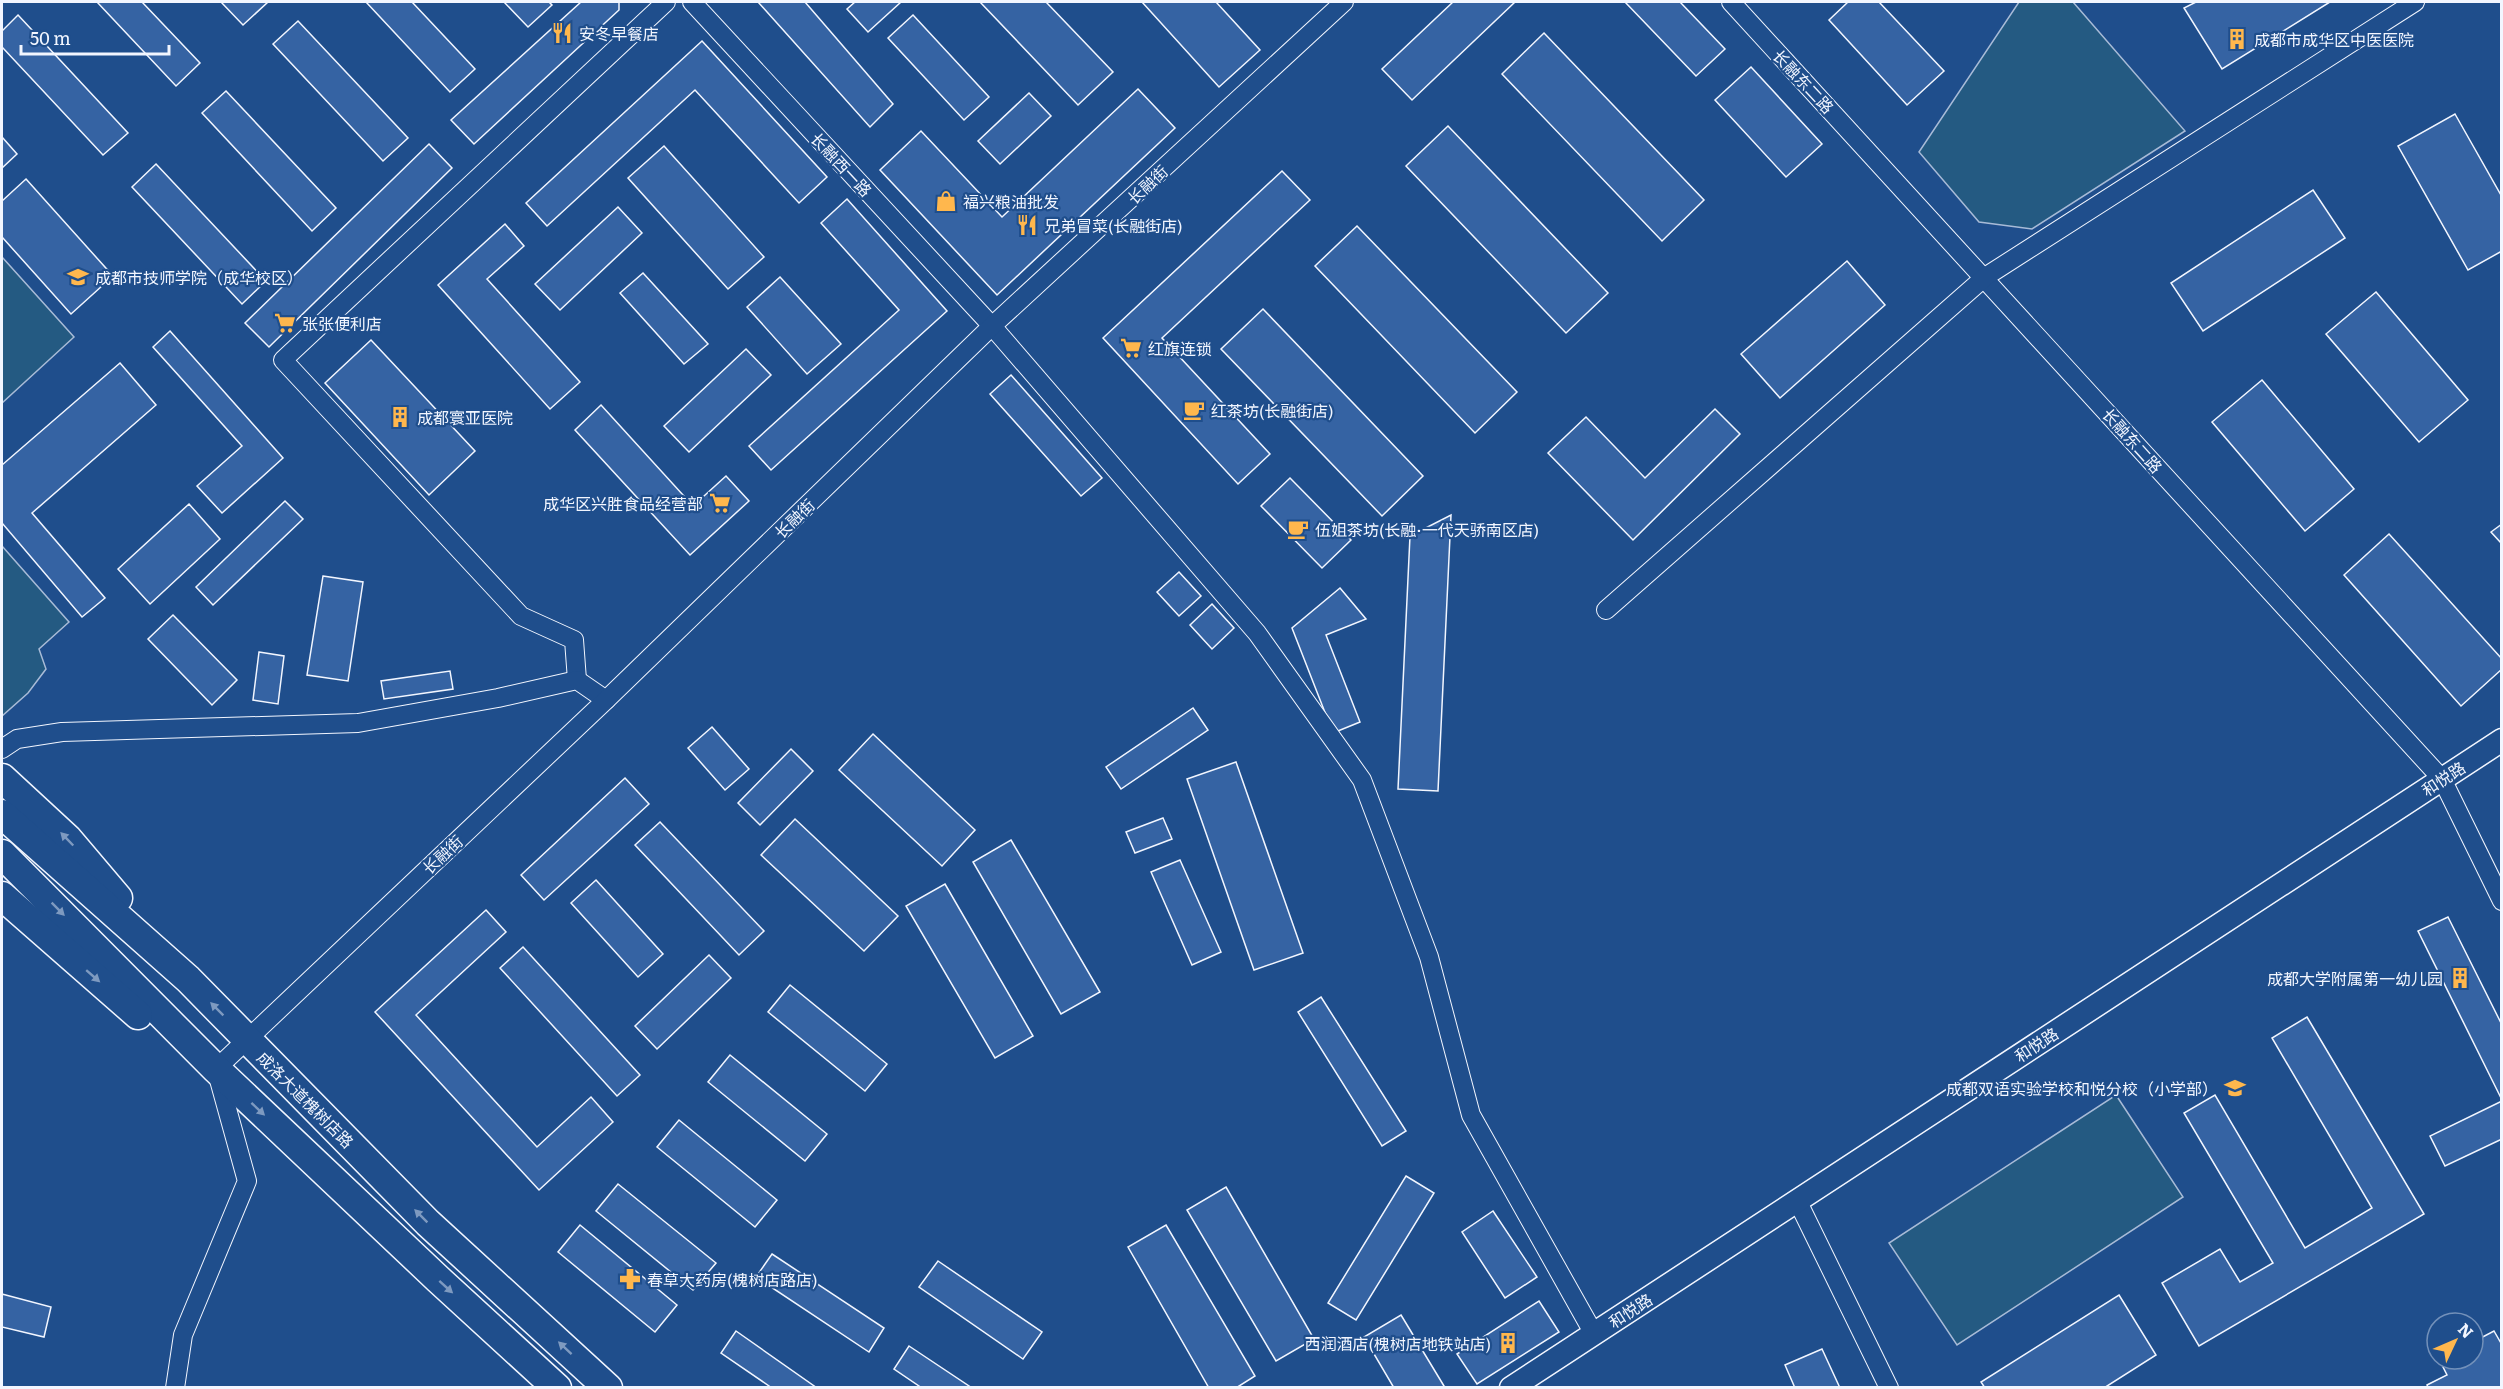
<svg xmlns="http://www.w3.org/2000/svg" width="2503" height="1389" viewBox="0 0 2503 1389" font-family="Literata,'Noto Sans SC',serif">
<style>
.green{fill:#245a82;stroke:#a8bbd7;stroke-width:1.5}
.building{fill:#3563a3;stroke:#f2f6ff;stroke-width:1.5}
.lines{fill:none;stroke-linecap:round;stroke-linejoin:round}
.minor-casing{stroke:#f2f6ff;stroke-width:20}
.tertiary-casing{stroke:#f2f6ff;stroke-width:25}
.primary-casing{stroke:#f2f6ff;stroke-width:31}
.minor{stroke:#1f4e8c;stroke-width:18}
.tertiary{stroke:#1f4e8c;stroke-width:22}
.primary{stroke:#1f4e8c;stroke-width:28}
.oneway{fill:#7e9ac0}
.labels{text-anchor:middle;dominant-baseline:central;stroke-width:4.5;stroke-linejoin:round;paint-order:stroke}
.poi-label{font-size:16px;fill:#f2f6ff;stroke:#1f4e8c;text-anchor:start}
.street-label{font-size:16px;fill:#f2f6ff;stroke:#1f4e8c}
</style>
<rect width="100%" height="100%" fill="#1f4e8c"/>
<!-- green -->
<g class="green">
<path d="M2019,2H2073L2185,131L2032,229L1979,222L1919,152Z"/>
<path d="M2,257L74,337L2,403Z"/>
<path d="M2,546L69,622L39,649L46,669L28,693L2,716Z"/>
<path d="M2116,1095L2183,1197L1957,1345L1889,1243Z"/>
</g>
<!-- building -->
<g class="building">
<path d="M97,2H142L200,63L176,86Z"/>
<path d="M221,2H268L243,25Z"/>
<path d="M366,2H412L475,69L450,92Z"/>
<path d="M504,2H549L552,5L528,27Z"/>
<path d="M581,2H619V10L474,144L451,120Z"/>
<path d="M758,2H805L893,104L870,127Z"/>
<path d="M855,2H901L868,32L847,9Z"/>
<path d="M980,2H1046L1113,72L1078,105Z"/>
<path d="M1142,2H1216L1260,50L1219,87Z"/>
<path d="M1453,2H1515L1412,100L1382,69Z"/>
<path d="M1625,2H1680L1725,49L1696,76Z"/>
<path d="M1848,2H1879L1944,71L1907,105L1829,20Z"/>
<path d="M2196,2H2330L2222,69L2184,8Z"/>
<path d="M18,15L128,133L103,155L2,47V31Z"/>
<path d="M913,15L989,97L964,120L888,38Z"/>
<path d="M298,21L408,138L383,161L273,44Z"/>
<path d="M1544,33L1704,200L1662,241L1502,74Z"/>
<path d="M702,41L827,177L799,203L695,90L547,226L526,203Z"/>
<path d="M1751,67L1822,144L1786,177L1715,100Z"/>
<path d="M1138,89L1175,128L997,295L880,170L921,131L1002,217Z"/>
<path d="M226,91L336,208L312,231L202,113Z"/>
<path d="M1029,93L1051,116L1000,164L978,141Z"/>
<path d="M2455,114L2502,197V251L2468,270L2398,146Z"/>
<path d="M1448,126L1608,293L1566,333L1406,166Z"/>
<path d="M2,137L17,154L2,168Z"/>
<path d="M429,144L452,168L269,347L245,323Z"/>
<path d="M664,146L764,257L728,289L628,178Z"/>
<path d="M156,164L266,281L242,304L132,187Z"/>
<path d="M1282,171L1310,200L1162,338L1270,454L1238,484L1103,338Z"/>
<path d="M26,179L113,276L71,314L2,237V201Z"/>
<path d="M2313,190L2345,238L2203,331L2171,283Z"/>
<path d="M847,199L947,311L771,470L749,446L899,310L821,223Z"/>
<path d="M618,207L642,233L560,310L535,284Z"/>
<path d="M505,224L524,246L487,279L580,382L550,409L438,285Z"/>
<path d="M1357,226L1517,392L1475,433L1315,266Z"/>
<path d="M1847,261L1885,305L1780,398L1741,354Z"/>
<path d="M643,273L708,344L684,364L620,293Z"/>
<path d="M780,277L841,344L807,374L747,307Z"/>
<path d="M2376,292L2468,400L2419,442L2326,334Z"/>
<path d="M1263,309L1423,476L1382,516L1221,349Z"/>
<path d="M170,331L283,458L222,513L197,486L242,446L153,347Z"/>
<path d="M371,340L475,451L429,495L325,383Z"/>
<path d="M746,349L771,375L689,452L664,426Z"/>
<path d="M120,363L156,405L32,513L105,598L82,617L2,523V465Z"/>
<path d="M1011,375L1102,478L1081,496L990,394Z"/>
<path d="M2262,380L2354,489L2305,531L2212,422Z"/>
<path d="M601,405L693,506L726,476L749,501L690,555L575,430Z"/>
<path d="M1715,409L1740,434L1633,540L1548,453L1586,417L1645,478Z"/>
<path d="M1290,478L1351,540L1322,568L1261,506Z"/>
<path d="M285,501L303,519L213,605L196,587Z"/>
<path d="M189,504L220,539L150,604L118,569Z"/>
<path d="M1451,515L1438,791L1398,789L1410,536Z"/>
<path d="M2502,524V544L2491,532Z"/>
<path d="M2389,534L2502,659V669L2461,706L2344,575Z"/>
<path d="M1179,572L1201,596L1179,616L1157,592Z"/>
<path d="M323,576L363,582L348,681L307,675Z"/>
<path d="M1340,588L1366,619L1326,635L1360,722L1333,733L1292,628Z"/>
<path d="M1212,604L1234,628L1212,649L1190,625Z"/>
<path d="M173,615L237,680L212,705L148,639Z"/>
<path d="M259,652L284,656L278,704L253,700Z"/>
<path d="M450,671L453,689L384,699L381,681Z"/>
<path d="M1193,708L1208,730L1121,789L1106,767Z"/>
<path d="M712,727L749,769L725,790L688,748Z"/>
<path d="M873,734L975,830L942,866L839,770Z"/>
<path d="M791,749L813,771L760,825L738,803Z"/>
<path d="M1236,762L1303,953L1254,970L1187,779Z"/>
<path d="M625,778L649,804L544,900L521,875Z"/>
<path d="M1163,818L1172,839L1135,853L1126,832Z"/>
<path d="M795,819L898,916L864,951L761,855Z"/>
<path d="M660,822L764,931L739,955L635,845Z"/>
<path d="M1011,840L1100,992L1061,1014L973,862Z"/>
<path d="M1180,860L1221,952L1192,965L1151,872Z"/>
<path d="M596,880L663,954L638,977L571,903Z"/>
<path d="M945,884L1033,1036L995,1058L906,906Z"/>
<path d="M486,910L506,932L416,1015L537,1147L591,1097L613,1122L539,1190L375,1012Z"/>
<path d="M2448,917L2502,1025V1100L2418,931Z"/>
<path d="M523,947L640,1075L617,1096L500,968Z"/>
<path d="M709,955L731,978L657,1049L635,1026Z"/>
<path d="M790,985L887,1064L865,1091L768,1012Z"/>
<path d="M1321,997L1406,1131L1382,1146L1298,1012Z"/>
<path d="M2307,1017L2424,1214L2199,1346L2162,1283L2220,1249L2240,1282L2273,1263L2184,1113L2215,1095L2305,1248L2372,1208L2272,1038Z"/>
<path d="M730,1055L827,1134L805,1161L708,1082Z"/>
<path d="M2502,1101V1139L2445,1166L2430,1136Z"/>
<path d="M679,1120L777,1200L755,1227L657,1147Z"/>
<path d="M1406,1176L1434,1193L1356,1320L1328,1303Z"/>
<path d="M618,1184L716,1263L693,1290L596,1211Z"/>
<path d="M1226,1187L1314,1339L1276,1361L1187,1210Z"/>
<path d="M1493,1211L1537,1277L1505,1298L1462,1232Z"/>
<path d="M580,1225L677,1305L655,1332L558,1252Z"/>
<path d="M1166,1225L1255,1376L1236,1388H1209L1128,1247Z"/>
<path d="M772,1254L884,1328L869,1352L756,1277Z"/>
<path d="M938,1261L1042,1332L1023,1359L919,1287Z"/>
<path d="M2,1294L51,1307L44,1337L2,1327Z"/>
<path d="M2119,1295L2156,1355L2104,1388H1985L1981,1382Z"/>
<path d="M1539,1301L1559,1332L1477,1384L1457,1354Z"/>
<path d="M1401,1315L1444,1386L1442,1388H1394L1364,1337Z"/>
<path d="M736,1331L817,1388H772L721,1353Z"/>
<path d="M2494,1331L2502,1345V1388H2428L2427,1385L2447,1375L2439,1359H2473V1342Z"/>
<path d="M909,1346L972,1388H922L894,1369Z"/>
<path d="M1822,1349L1840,1388H1795L1785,1365Z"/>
</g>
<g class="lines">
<defs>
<g id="minor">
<path d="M692,2L992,326L1257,633L1362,780L1429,957L1471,1115L1594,1334"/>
<path d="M1731,2L2442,779L2502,901"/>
<path d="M1606,610L1985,277L2415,2"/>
<path d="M577,680L574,640L521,616L283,360L666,2"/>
<path d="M2,749L17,739L62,732L358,723L498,698L577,680L606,700"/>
<path d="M1797,1200L1889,1388"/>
<path d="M175,1388L183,1335L247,1181L216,1069L606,700L992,326L1344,2"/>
</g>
<path id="tertiary" d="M1511,1388L2502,740"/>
<g id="primary">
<path d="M2,778L68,839L118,898"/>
<path d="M2,814L188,979L428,1223L608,1388"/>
<path d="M2,854L216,1069L438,1279L557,1388"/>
<path d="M2,896L138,1015"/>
</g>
</defs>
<!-- minor casing -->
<use href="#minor" class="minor-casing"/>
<!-- tertiary casing -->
<use href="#tertiary" class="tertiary-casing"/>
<!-- primary casing -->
<use href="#primary" class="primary-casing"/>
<!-- minor -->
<use href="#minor" class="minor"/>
<!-- tertiary -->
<use href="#tertiary" class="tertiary"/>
<!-- primary -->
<use href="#primary" class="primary"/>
</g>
<!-- one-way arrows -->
<defs><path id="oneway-solid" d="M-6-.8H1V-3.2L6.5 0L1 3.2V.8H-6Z" transform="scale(1.5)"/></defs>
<g class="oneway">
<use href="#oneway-solid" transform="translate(67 839) rotate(-134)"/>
<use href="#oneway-solid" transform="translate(58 909) rotate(45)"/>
<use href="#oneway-solid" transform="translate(93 976) rotate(41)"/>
<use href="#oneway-solid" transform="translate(217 1009) rotate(-135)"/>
<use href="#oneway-solid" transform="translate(258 1109) rotate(43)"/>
<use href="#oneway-solid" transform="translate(421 1216) rotate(-135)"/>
<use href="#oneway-solid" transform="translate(446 1287) rotate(42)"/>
<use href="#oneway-solid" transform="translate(565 1348) rotate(-137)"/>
</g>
<!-- icons -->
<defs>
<symbol id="restaurant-bare" viewBox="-9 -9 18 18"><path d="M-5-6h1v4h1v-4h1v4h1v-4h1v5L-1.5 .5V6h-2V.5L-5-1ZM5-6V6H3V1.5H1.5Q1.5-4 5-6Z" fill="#ffb74d" stroke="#1f4e8c" stroke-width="2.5" paint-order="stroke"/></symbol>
<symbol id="building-bare" viewBox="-9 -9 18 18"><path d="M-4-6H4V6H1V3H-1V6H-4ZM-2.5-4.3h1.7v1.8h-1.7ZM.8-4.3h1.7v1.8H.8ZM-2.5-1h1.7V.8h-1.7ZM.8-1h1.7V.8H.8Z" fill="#ffb74d" stroke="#1f4e8c" stroke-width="2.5" paint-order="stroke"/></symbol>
<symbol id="shop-bare" viewBox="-9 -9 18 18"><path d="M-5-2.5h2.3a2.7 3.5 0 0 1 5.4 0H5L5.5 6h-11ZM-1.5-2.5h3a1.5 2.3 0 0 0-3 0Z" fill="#ffb74d" stroke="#1f4e8c" stroke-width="2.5" paint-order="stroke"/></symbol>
<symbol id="university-bare" viewBox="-9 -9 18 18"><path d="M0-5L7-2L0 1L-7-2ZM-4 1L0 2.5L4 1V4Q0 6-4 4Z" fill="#ffb74d" stroke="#1f4e8c" stroke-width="2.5" paint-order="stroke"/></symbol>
<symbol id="supermarket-bare" viewBox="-9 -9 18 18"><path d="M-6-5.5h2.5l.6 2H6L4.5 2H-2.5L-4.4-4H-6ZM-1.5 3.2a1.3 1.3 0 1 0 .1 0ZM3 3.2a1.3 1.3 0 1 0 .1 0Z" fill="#ffb74d" stroke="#1f4e8c" stroke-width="2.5" paint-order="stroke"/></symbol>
<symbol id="cafe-bare" viewBox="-9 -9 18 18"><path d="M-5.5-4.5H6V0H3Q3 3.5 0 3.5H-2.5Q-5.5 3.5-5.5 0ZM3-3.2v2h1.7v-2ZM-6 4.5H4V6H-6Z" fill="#ffb74d" stroke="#1f4e8c" stroke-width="2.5" paint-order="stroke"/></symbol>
<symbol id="school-bare" viewBox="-9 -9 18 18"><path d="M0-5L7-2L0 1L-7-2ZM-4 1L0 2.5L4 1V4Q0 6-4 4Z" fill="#ffb74d" stroke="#1f4e8c" stroke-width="2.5" paint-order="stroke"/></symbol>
<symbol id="pharmacy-bare" viewBox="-9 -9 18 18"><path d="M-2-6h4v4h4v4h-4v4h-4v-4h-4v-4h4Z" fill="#ffb74d" stroke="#1f4e8c" stroke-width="2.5" paint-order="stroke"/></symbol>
</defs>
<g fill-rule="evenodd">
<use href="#restaurant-bare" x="547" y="18" width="30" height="30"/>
<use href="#building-bare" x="2222" y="24" width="30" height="30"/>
<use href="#shop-bare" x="931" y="186" width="30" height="30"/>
<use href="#restaurant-bare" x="1012" y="210" width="30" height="30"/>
<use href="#university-bare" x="63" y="262" width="30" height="30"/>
<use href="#supermarket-bare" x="270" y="308" width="30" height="30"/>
<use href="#supermarket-bare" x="1116" y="333" width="30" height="30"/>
<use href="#cafe-bare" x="1179" y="395" width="30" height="30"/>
<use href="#building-bare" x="385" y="402" width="30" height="30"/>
<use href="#supermarket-bare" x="705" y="488" width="30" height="30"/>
<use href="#cafe-bare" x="1283" y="514" width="30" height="30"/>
<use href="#building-bare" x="2445" y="963" width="30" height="30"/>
<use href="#school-bare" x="2220" y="1073" width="30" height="30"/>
<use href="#pharmacy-bare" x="615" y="1264" width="30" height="30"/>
<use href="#building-bare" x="1493" y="1328" width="30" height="30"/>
</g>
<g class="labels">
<!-- poi labels -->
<g class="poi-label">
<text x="579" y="33">安冬早餐店</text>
<text x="2254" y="39">成都市成华区中医医院</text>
<text x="963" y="201">福兴粮油批发</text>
<text x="1044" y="225">兄弟冒菜(长融街店)</text>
<text x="95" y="277">成都市技师学院（成华校区）</text>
<text x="302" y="323">张张便利店</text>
<text x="1148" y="348">红旗连锁</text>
<text x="1211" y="410">红茶坊(长融街店)</text>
<text x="417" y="417">成都寰亚医院</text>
<text x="703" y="503" text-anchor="end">成华区兴胜食品经营部</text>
<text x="1315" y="529">伍姐茶坊(长融·一代天骄南区店)</text>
<text x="2443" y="978" text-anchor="end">成都大学附属第一幼儿园</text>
<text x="2218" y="1088" text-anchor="end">成都双语实验学校和悦分校（小学部）</text>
<text x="647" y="1279">春草大药房(槐树店路店)</text>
<text x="1491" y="1343" text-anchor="end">西润酒店(槐树店地铁站店)</text>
</g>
<!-- street labels -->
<g class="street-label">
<text transform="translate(1804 81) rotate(47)">长融东二路</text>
<text transform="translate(842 164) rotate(47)">长融西一路</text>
<text transform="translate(1147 184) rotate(-43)">长融街</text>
<text transform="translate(2133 440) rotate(48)">长融东二路</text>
<text transform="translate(794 518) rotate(-44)">长融街</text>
<text transform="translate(2443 778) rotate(-33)">和悦路</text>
<text transform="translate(442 854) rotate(-43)">长融街</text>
<text transform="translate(2036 1044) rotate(-33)">和悦路</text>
<text transform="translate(306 1099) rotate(45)">成洛大道槐树店路</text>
<text transform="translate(1630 1310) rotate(-33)">和悦路</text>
</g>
</g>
<!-- border -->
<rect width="2503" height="1389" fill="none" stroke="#f2f6ff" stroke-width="6"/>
<!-- north arrow -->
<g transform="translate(2455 1341) rotate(46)"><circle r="28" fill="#1f4e8c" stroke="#7391ba" stroke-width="1.5"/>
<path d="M0-4.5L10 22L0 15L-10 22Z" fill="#ffb74d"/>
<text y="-9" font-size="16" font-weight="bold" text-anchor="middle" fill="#f2f6ff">N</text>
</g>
<!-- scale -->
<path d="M21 45v9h148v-9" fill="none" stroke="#f2f6ff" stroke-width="3"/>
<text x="30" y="45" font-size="18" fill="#f2f6ff" stroke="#1f4e8c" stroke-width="4.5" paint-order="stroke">50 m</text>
</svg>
